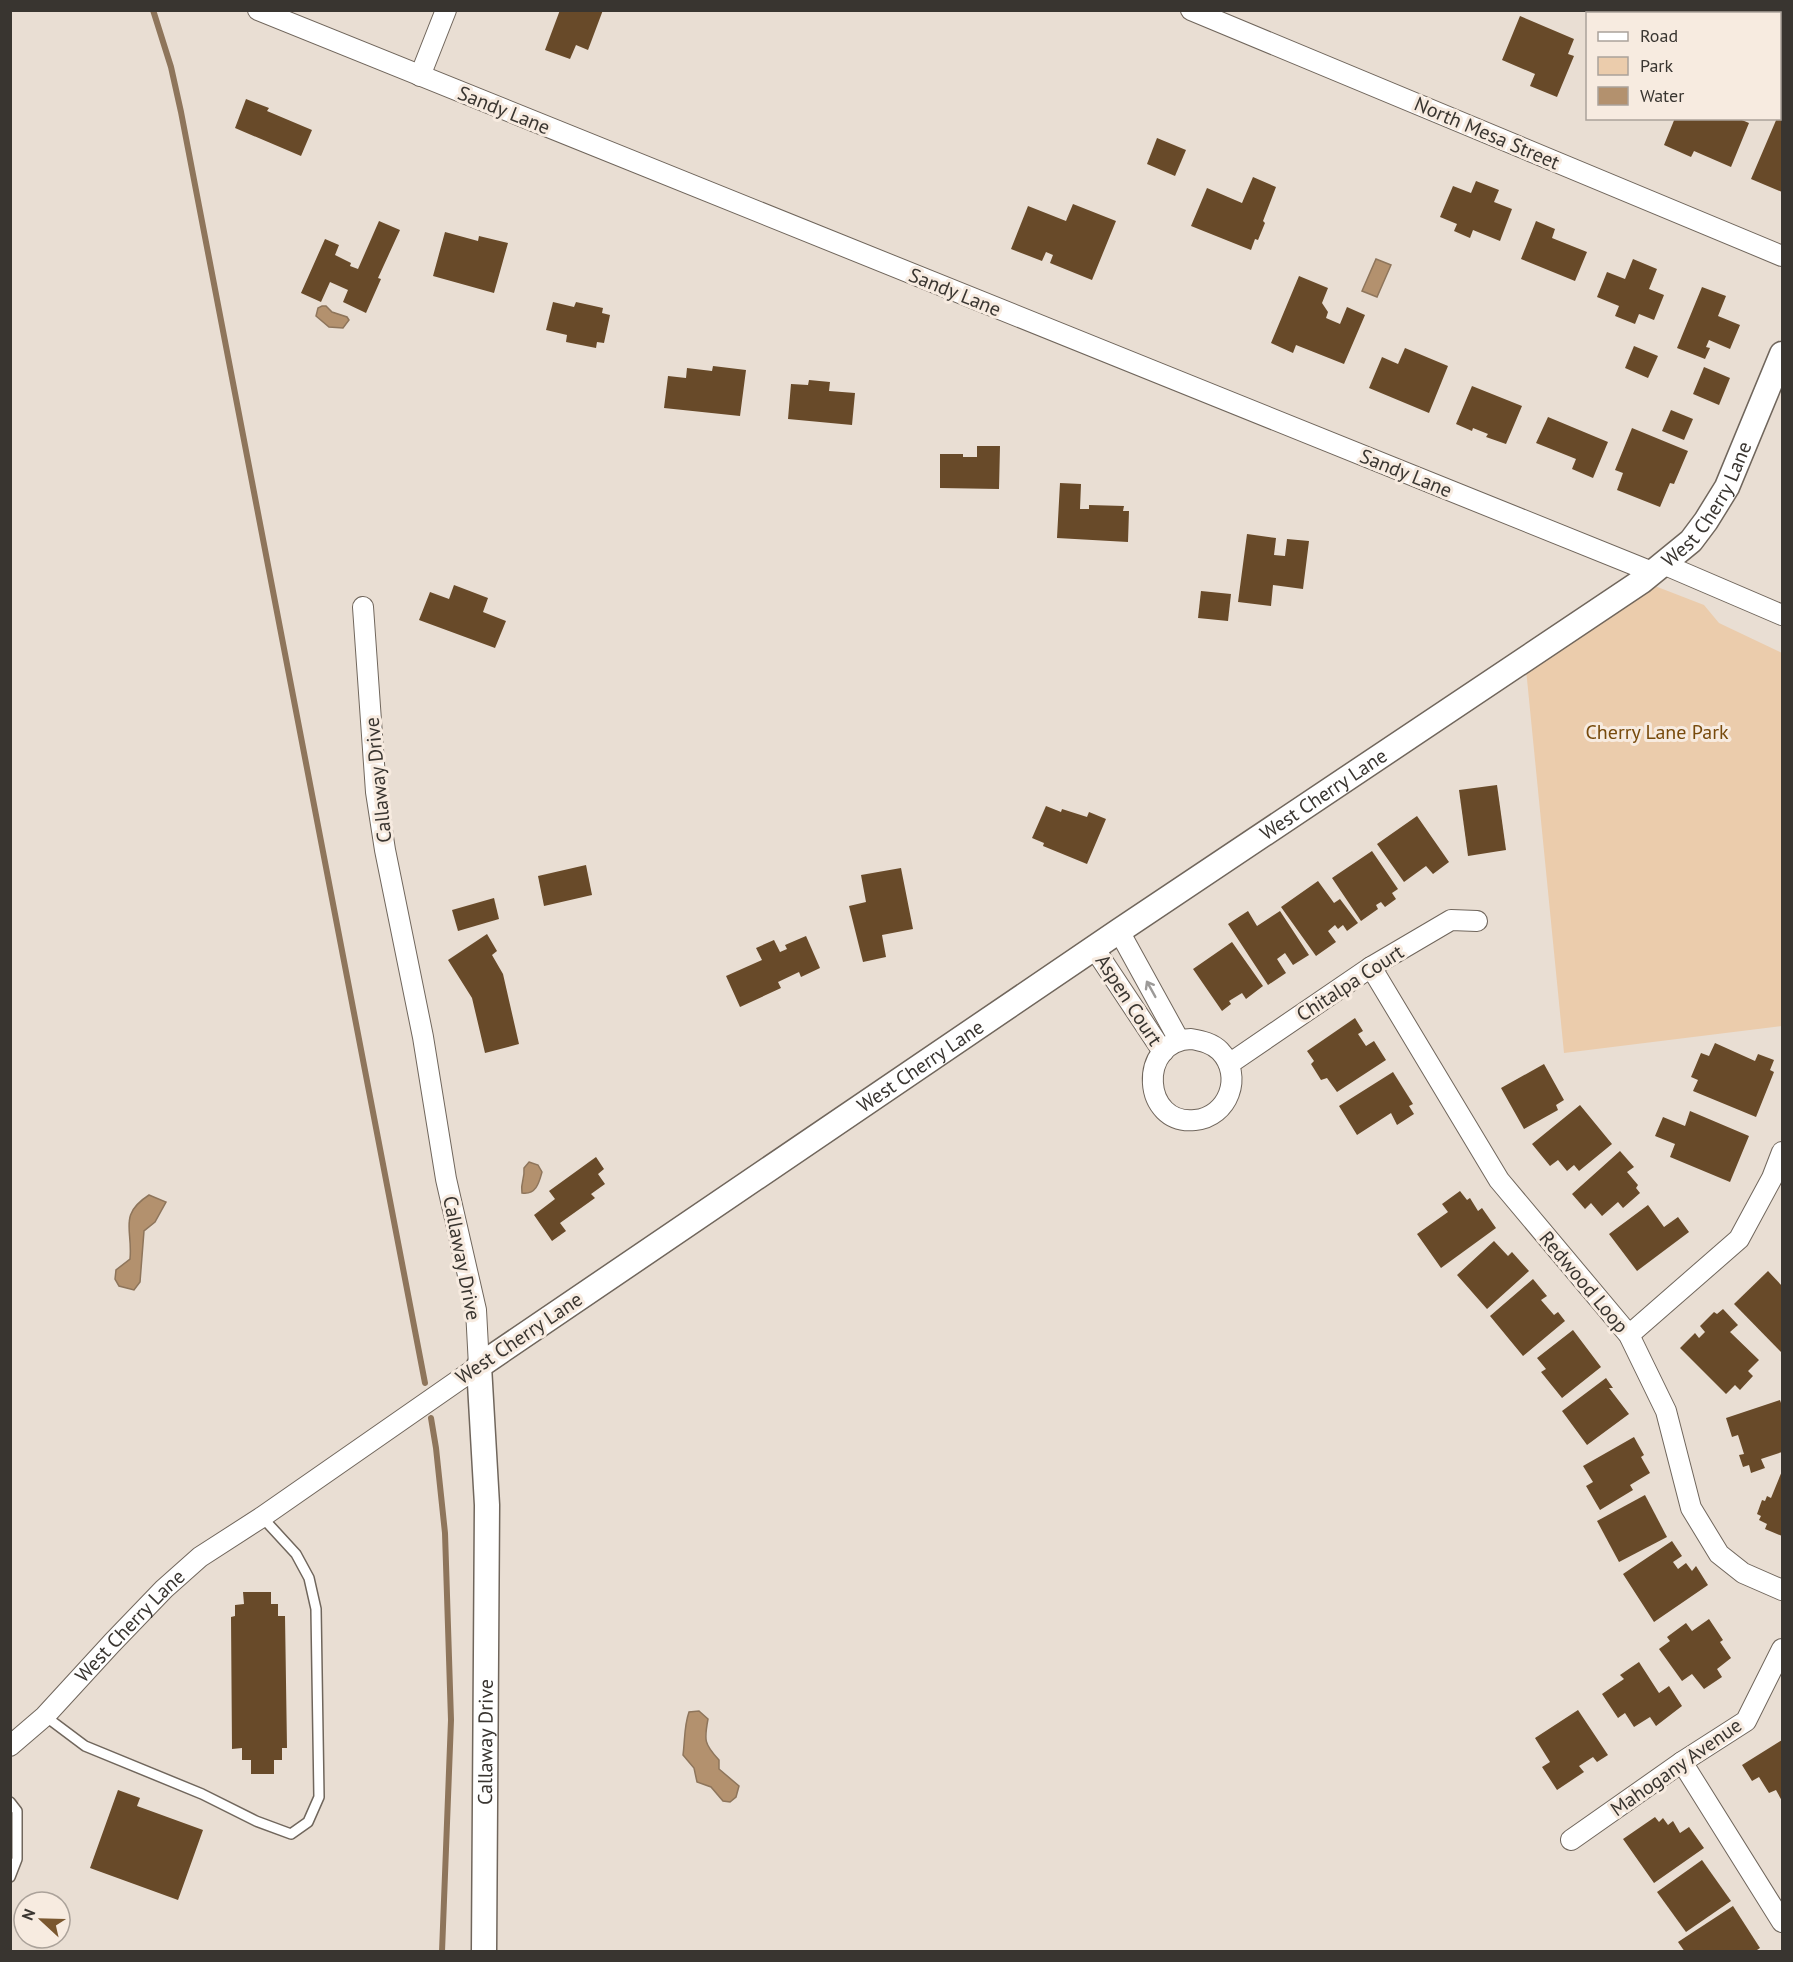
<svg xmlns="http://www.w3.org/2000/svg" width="1793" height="1962" viewBox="0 0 1793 1962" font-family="'PT Sans',sans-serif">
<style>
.green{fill:#ebccac}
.water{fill:#b3916e;stroke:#8e755b;stroke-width:1.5}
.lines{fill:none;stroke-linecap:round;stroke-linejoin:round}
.stream{stroke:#8e755b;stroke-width:6}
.building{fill:#684a29}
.service-casing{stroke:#70665c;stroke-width:12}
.minor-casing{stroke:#70665c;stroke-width:22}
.tertiary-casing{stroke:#70665c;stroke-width:27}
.service{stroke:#fff;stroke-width:9}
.minor{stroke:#fff;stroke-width:20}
.tertiary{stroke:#fff;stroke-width:24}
.oneway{stroke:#9c9a98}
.labels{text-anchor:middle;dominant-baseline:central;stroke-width:6;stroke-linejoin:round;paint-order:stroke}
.street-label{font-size:20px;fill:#393530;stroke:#f7ebe0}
.park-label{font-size:20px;fill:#774a0c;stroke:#f7ebe0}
</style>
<rect width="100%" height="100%" fill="#e9ded3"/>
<!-- green -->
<path class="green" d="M1642,581L1704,605L1719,623L1782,653V1026L1564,1053L1525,659Z"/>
<!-- water -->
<g class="water">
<path d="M1376,259L1391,265L1377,297L1362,291Z"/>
<path d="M322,306H326L332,312L347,317L349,320L343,328L329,327L316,316L318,308Z"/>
<path d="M529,1162L538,1165L542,1172C539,1183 536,1195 522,1193C520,1183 525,1180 524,1168Z"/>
<path d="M149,1195L166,1202L155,1222L144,1231L140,1282L134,1290L119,1286L115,1279L116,1270L130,1259C133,1229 118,1215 149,1195Z"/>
<path d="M699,1711L708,1719C704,1740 704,1744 719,1760V1769L739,1786L736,1797L730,1802L723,1801L711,1787L697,1782L694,1768L683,1755C685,1740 684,1726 689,1712Z"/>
</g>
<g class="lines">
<!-- stream -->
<g class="stream">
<path d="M153,10L171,67L181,112L425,1383"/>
<path d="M431,1418L436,1448L445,1533L451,1720L442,1952"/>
</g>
</g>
<!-- building -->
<g class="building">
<path d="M560,10H603L588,50L576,45L570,59L545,50Z"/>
<path d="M1520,16L1574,39L1568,54L1574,56L1557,97L1530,86L1535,74L1502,60Z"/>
<path d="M246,99L269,108L267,111L312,130L301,156L235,128Z"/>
<path d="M1782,112V192L1751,179L1777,118L1779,119Z"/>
<path d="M1675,118H1737L1749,123L1731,167L1694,151L1691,157L1664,145Z"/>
<path d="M1157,138L1186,150L1175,176L1147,164Z"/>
<path d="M1253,177L1276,187L1263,221L1265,223L1258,240L1255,239L1251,250L1191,226L1207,188L1242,203Z"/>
<path d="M1476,181L1499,190L1494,202L1512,209L1500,241L1473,230L1470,238L1454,231L1457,224L1440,217L1453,186L1471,193Z"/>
<path d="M1073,204L1116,221L1092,280L1050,263L1053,255L1046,252L1042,261L1011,249L1028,206L1066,221Z"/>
<path d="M379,221L400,230L378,278L381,279L366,313L343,302L348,290L330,282L321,302L301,293L325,239L339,245L335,255L351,263L350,266L358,269Z"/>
<path d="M1536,221L1555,229L1552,238L1587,252L1575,281L1521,259Z"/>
<path d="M445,232L478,241L479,236L508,243L494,293L433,276Z"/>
<path d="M1633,259L1657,269L1649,289L1664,295L1654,320L1639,314L1635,324L1615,316L1619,306L1597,297L1607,272L1625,279Z"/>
<path d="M1299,276L1328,288L1322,303L1328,312L1326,318L1340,324L1347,307L1365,315L1344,364L1296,345L1293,353L1271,343Z"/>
<path d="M1702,287L1726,296L1718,316L1740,325L1730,349L1709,340L1706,347L1710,348L1705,359L1677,348Z"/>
<path d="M553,302L574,307L576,302L603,308L602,313L610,315L604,343L597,342L596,348L566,342L567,335L546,330Z"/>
<path d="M1634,346L1658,356L1648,378L1625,368Z"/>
<path d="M1405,348L1448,366L1429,413L1369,388L1382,357L1398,364Z"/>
<path d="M713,366L746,370L740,416L664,408L668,376L686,378L687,368L712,371Z"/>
<path d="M1704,367L1730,378L1719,405L1693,394Z"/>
<path d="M809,380L830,382L829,391L855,393L852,425L788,419L791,384L808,385Z"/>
<path d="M1472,386L1522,406L1506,444L1486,437L1488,434L1473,428L1472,431L1456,424Z"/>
<path d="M1671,410L1693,419L1684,440L1662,431Z"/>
<path d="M1548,417L1608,442L1593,478L1572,469L1576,459L1536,443Z"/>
<path d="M1632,428L1688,451L1674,484L1670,483L1660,507L1617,490L1623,473L1615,470Z"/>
<path d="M977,446H1000L999,489L940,488V454H963V457H977Z"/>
<path d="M1060,483L1081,484L1080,509H1089V505L1124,506L1123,511H1129L1128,542L1057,538Z"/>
<path d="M1247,534L1276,538L1274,555L1285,556L1287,539L1309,541L1303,589L1273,585L1271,606L1238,602Z"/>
<path d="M454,585L488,598L483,612L506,621L495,648L419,620L430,592L449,599Z"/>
<path d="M1201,591L1231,594L1228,621L1198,618Z"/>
<path d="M1497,785L1506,850L1468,856L1459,790Z"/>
<path d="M1046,806L1061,812L1062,809L1087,817L1089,812L1106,819L1087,864L1043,846L1044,843L1032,838Z"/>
<path d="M1417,816L1449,862L1433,874L1426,866L1404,882L1377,844Z"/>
<path d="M1372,851L1398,889L1392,893L1396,899L1385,907L1381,902L1376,905L1378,909L1361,921L1332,878Z"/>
<path d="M586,865L592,895L544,906L538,876Z"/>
<path d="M901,868L913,929L882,935L886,957L863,962L849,906L866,902L861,875Z"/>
<path d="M1318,881L1334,903L1340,899L1358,923L1347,931L1343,925L1338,929L1335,925L1328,931L1336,942L1316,956L1281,907Z"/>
<path d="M494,898L499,919L458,931L452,910Z"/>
<path d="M1248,911L1257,926L1280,911L1309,955L1293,965L1285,953L1277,959L1286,973L1268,985L1228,924Z"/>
<path d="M487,934L497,951L492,955L503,974L519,1044L485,1053L472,998L448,960Z"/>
<path d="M806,936L820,968L801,977L799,972L778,982L781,988L740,1007L726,976L762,960L756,948L774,940L780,952L787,949L785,945Z"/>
<path d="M1232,942L1263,986L1246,999L1242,993L1229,1001L1231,1004L1222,1011L1193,969Z"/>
<path d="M1355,1018L1363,1031L1358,1034L1366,1046L1374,1041L1386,1060L1337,1092L1327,1078L1321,1080L1311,1064L1314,1061L1307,1051Z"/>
<path d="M1715,1043L1755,1061L1758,1054L1774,1060L1770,1070L1774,1072L1756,1117L1693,1091L1698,1080L1691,1077L1701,1053L1709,1056Z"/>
<path d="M1544,1064L1564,1100L1556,1105L1558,1110L1524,1129L1501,1088Z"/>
<path d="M1393,1072L1413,1104L1409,1106L1414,1114L1397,1125L1391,1113L1357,1135L1339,1106Z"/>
<path d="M1580,1105L1612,1144L1579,1171L1574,1165L1567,1171L1558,1160L1550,1166L1532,1144Z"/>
<path d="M1690,1111L1749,1136L1730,1182L1670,1157L1675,1144L1655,1136L1663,1117L1685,1126Z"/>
<path d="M1620,1151L1634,1167L1627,1172L1638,1185L1636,1188L1640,1193L1623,1208L1618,1202L1602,1216L1591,1203L1585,1209L1572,1194Z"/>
<path d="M596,1157L604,1169L598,1174L605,1184L591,1194L595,1198L560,1223L566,1231L552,1241L534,1215L555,1199L549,1191Z"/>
<path d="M1460,1191L1467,1200L1470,1198L1478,1211L1482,1208L1496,1228L1441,1268L1417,1234L1448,1212L1442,1204Z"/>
<path d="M1648,1205L1664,1227L1678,1217L1689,1232L1637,1271L1609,1234Z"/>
<path d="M1494,1241L1508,1256L1512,1252L1529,1271L1487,1309L1457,1275Z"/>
<path d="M1768,1271L1782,1286V1350L1781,1352L1734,1304Z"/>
<path d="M1533,1279L1547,1296L1541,1300L1554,1315L1558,1312L1565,1321L1523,1356L1490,1316Z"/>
<path d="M1723,1309L1738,1325L1730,1332L1759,1360L1748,1371L1753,1376L1740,1390L1735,1385L1726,1394L1680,1348L1695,1333L1699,1338L1705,1332L1700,1326L1714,1312L1717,1314Z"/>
<path d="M1573,1330L1601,1367L1562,1398L1541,1372L1546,1369L1537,1358Z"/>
<path d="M1606,1378L1613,1388H1609L1629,1414L1587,1445L1562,1411Z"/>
<path d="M1780,1400L1782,1406V1452L1761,1459L1765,1468L1751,1473L1749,1465L1743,1467L1739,1455L1744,1454L1738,1435L1732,1437L1726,1418Z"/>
<path d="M1634,1437L1644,1455L1641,1457L1650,1473L1630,1485L1633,1490L1600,1510L1586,1486L1593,1482L1583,1466Z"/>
<path d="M1782,1471V1536L1765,1529L1767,1524L1759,1520L1761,1516L1757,1514L1762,1500L1765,1501L1767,1496L1771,1498Z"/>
<path d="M1645,1495L1667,1537L1619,1562L1597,1521Z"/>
<path d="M1672,1541L1682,1556L1673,1562L1678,1569L1686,1563L1692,1571L1696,1566L1708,1585L1654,1622L1623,1574Z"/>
<path d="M243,1592H271V1604H278V1616H285L287,1748H282V1760H274V1774H251V1760H242V1748L232,1749L231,1617L235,1616V1605L244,1604Z"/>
<path d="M1709,1619L1723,1640L1720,1642L1731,1658L1717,1669L1722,1677L1704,1689L1692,1674L1682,1681L1659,1649L1670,1641L1667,1637L1686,1623L1692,1631Z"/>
<path d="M1639,1662L1659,1693L1669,1686L1682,1706L1656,1726L1650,1717L1634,1727L1625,1713L1618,1718L1602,1694L1624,1679L1620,1675Z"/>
<path d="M1578,1710L1608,1755L1597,1762L1593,1757L1579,1766L1584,1772L1557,1790L1542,1767L1550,1762L1535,1738Z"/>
<path d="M1782,1740V1801L1776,1790L1769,1793L1759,1777L1752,1781L1742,1765Z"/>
<path d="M118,1790L140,1798L137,1806L203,1830L178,1900L90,1868Z"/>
<path d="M1655,1817L1659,1822L1663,1818L1668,1825L1673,1821L1680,1833L1689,1827L1704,1848L1654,1883L1623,1839Z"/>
<path d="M1702,1860L1731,1901L1686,1932L1657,1892Z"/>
<path d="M1733,1906L1760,1948L1754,1952H1685L1678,1942Z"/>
</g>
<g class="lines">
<defs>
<g id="service">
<path d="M45,1716L85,1746L202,1794L256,1821L291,1834L308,1822L319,1797L316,1609L309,1578L296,1554L262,1517"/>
<path d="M10,1802L17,1811V1859L10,1877"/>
</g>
<g id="minor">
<path d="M258,10L1652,572"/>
<path d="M1191,10L1782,256"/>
<path d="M420,76L446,10"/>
<path d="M1663,564L1782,615"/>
<path d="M1119,931L1179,1040"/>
<path d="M1094,948L1163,1052"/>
<path d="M1371,967L1499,1180L1629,1335L1666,1411L1691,1508L1719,1554L1743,1573L1782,1590"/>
<path d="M1191,1039C1202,1041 1212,1043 1220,1051C1244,1076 1228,1117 1195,1120C1142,1126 1137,1041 1191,1039Z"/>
<path d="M1229,1064L1371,967L1451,920L1477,921"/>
<path d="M1629,1335L1739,1239L1772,1178L1782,1152"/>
<path id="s1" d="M10,1746L45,1716L112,1643L164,1589L200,1557L262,1517L479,1366L476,1310L446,1179L423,1037L385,850L376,792L363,607"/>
<path d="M1682,1762L1782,1922"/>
<path d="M1571,1840L1682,1762L1746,1721L1782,1649"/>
</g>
<g id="tertiary">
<path id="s2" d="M484,1952L487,1505L479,1366L1119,931L1642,581L1691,541L1706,521L1727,487L1782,354"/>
</g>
</defs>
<!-- service casing -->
<use href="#service" class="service-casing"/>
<!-- minor casing -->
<use href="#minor" class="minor-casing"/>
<!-- tertiary casing -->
<use href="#tertiary" class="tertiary-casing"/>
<!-- service -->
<use href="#service" class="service"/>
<!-- minor -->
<use href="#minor" class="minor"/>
<!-- tertiary -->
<use href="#tertiary" class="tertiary"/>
</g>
<!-- one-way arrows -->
<defs><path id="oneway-shaft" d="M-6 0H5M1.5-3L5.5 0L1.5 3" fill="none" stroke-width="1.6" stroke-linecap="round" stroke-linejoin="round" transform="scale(1.5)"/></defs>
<use class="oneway" href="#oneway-shaft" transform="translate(1151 989) rotate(-119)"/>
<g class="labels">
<!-- street labels -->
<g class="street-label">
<text transform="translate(504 110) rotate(22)">Sandy Lane</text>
<text transform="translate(1487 133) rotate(23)">North Mesa Street</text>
<text transform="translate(955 292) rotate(22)">Sandy Lane</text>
<text transform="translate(1406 473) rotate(22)">Sandy Lane</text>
<text stroke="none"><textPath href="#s2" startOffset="2092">West Cherry Lane</textPath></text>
<text transform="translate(378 780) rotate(-96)">Callaway Drive</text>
<text stroke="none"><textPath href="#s2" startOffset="1606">West Cherry Lane</textPath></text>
<text transform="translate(1350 983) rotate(-33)">Chitalpa Court</text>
<text transform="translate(1129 1000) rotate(57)">Aspen Court</text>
<text stroke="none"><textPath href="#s2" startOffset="1120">West Cherry Lane</textPath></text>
<text transform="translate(462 1258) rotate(79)">Callaway Drive</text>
<text transform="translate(1584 1282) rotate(50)">Redwood Loop</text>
<text transform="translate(519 1338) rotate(-34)">West Cherry Lane</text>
<text stroke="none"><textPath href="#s1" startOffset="170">West Cherry Lane</textPath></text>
<text stroke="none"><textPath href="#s2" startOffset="210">Callaway Drive</textPath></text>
<text transform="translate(1676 1767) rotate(-35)">Mahogany Avenue</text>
</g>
<!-- park labels -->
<g class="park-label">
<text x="1657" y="732">Cherry Lane Park</text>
</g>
</g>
<!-- border -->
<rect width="1793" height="1962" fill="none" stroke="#393530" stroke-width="24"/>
<!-- legend -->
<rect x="1586" y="12" width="195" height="108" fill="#f7ebe0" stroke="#aba29a" stroke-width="1.5"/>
<rect x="1598" y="32" width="30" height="9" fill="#ffffff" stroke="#aba29a" stroke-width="1.5"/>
<text x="1640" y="42" font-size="18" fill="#393530">Road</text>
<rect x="1598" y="57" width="30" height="18" fill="#ebccac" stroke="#aba29a" stroke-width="1.5"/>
<text x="1640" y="72" font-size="18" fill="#393530">Park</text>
<rect x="1598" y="87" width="30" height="18" fill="#b3916e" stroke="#aba29a" stroke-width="1.5"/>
<text x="1640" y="102" font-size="18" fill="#393530">Water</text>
<!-- north arrow -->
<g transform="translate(42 1920) rotate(292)"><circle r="28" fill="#f7ebe0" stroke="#aba29a" stroke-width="1.5"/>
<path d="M0-4.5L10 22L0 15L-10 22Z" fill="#7a572f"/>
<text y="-9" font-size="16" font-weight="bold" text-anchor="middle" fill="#393530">N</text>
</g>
</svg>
